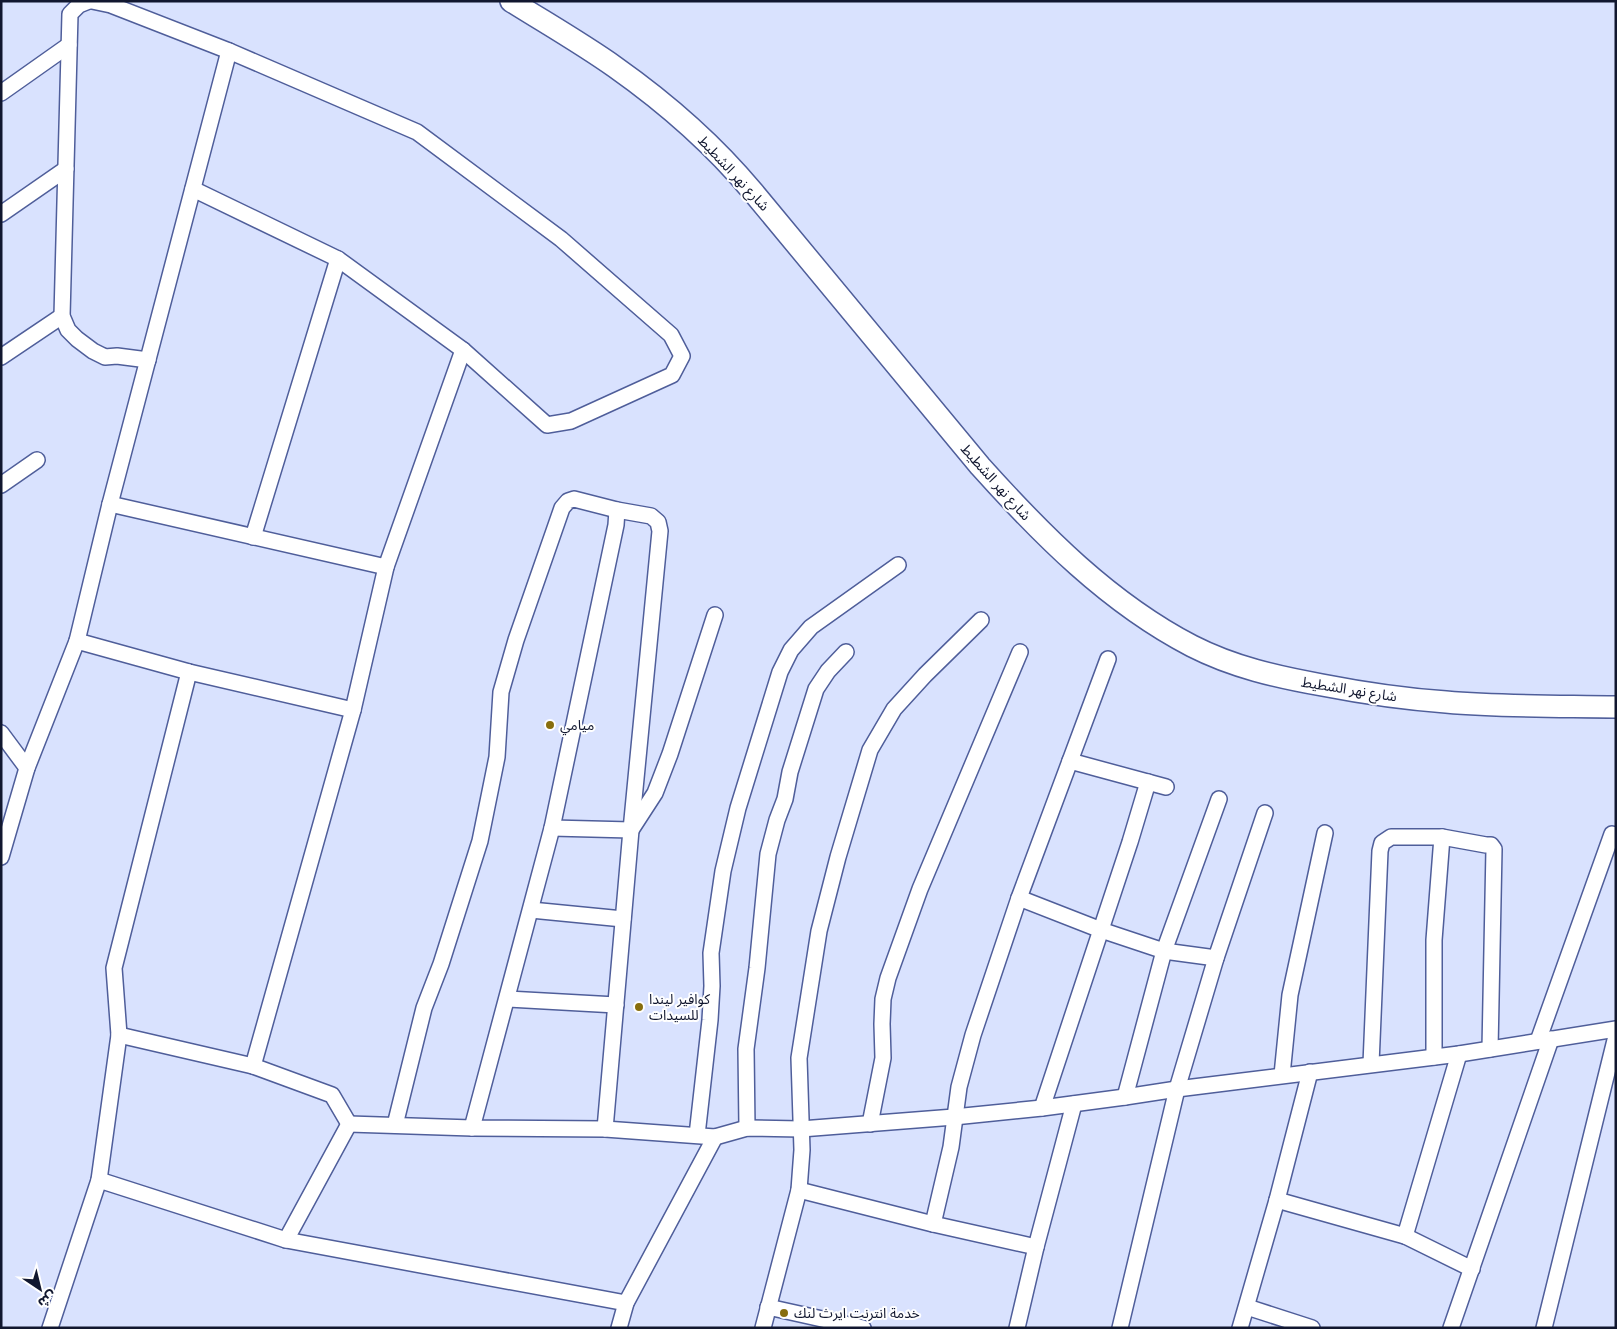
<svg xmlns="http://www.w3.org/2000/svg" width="1617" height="1329" viewBox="0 0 1617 1329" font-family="'DM Sans','Noto Sans Arabic',sans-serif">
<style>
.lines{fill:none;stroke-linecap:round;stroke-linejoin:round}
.minor-casing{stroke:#4f5e9a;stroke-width:18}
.secondary-casing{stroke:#4f5e9a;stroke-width:24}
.minor{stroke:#fff;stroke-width:15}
.secondary{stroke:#fff;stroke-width:21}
.poi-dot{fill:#886e0e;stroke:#fff;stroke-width:2}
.labels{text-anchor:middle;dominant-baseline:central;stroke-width:4;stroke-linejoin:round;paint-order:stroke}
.street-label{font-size:14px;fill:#11172f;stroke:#fff}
.poi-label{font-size:14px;fill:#11172f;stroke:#fff;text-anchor:start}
</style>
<rect width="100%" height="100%" fill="#d9e2fe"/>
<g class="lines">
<defs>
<g id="minor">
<path d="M89,1L79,5L70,14L62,316L68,330L77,339L93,351L105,357L117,356L148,360"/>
<path d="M92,1L111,5L229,51L417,132L561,239L671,335L682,356L672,375L571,421L547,425L463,350L338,259L193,189"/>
<path d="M1,93L69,45"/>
<path d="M1,214L66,169"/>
<path d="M1,357L62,316"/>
<path d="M1,485L37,460"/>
<path d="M110,504L386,567"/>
<path d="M253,537L338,259"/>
<path d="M77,641L189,672L353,710"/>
<path d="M1,733L27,768"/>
<path d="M1070,761L1166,787"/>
<path d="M552,828L631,830L655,793L670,754L715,615"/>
<path d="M1,857L27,768L77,641L110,504L229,51"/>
<path d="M1019,898L1101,930L1164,951L1216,958"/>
<path d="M531,910L623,919"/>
<path d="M507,999L616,1005"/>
<path d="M119,1035L253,1066L332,1095L349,1124"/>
<path d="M1538,1041L1612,834"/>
<path d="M1434,1057V940L1442,837"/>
<path d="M1371,1064L1380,851L1382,843L1391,837H1442L1486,845H1491L1494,849L1490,1049"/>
<path d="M253,1066L353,710L386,567L463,350"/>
<path d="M1282,1075L1290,995L1325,833"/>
<path d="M1125,1097L1164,951L1219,799"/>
<path d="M1042,1108L1130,842L1148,782"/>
<path d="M349,1124L472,1128L605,1129L715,1137L747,1128L801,1129L954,1117L1042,1108L1125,1097L1177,1089L1459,1054L1616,1029"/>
<path d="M870,1124L883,1058L882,1024L883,999L888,978L920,889L1020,652"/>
<path d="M395,1125L424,1008L441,964L480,841L497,757L501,692L516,640L562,508L568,501L574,499L617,510L651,516L658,522L660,531L631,830L605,1129"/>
<path d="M472,1128L552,828L616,525L617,510"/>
<path d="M747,1128L746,1049L757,968L768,854L777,820L785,799L790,772L816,689L828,671L846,652"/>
<path d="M697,1135L710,1020L712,986L711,953L723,871L738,808L780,672L791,650L811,627L898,565"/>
<path d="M99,1180L286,1240L626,1303"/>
<path d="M799,1190L933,1224L1036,1247"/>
<path d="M1277,1200L1405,1236L1472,1269"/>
<path d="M933,1224L951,1147L959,1087L973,1035L1019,898L1108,659"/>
<path d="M1405,1236L1459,1054"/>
<path d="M286,1240L349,1124"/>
<path d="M768,1307L863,1328"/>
<path d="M1247,1307L1312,1328"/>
<path d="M50,1328L99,1180L119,1035L114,968L189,672"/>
<path d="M619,1328L626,1303L715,1137"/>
<path d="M763,1328L799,1190L802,1150L799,1058L819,931L838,857L870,750L894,709L925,675L981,620"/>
<path d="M1017,1328L1036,1247L1074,1104"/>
<path d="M1120,1328L1177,1089L1216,958L1265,813"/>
<path d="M1240,1328L1277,1200L1310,1072"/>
<path d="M1451,1328L1551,1039"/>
<path d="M1544,1328L1616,1036"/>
</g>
<path id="secondary" d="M511,1C546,23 581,43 615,67C666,103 713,144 753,192L980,466C1042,535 1109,603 1192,646C1233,667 1277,677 1322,685C1363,693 1404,699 1446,702C1502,707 1559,706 1616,707"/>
</defs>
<!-- minor casing -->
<use href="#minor" class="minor-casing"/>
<!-- secondary casing -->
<use href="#secondary" class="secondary-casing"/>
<!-- minor -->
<use href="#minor" class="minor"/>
<!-- secondary -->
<use href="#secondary" class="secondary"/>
</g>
<!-- markers -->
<g class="poi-dot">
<circle cx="550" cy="725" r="5"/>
<circle cx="639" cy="1007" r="5"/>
<circle cx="784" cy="1313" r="5"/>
</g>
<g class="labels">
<!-- street labels -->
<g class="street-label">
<text transform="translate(734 173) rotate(47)">شارع نهر الشطيط</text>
<text transform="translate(996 482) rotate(48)">شارع نهر الشطيط</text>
<text transform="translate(1349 689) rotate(9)">شارع نهر الشطيط</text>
</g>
<!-- poi labels -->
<g class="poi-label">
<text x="560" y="725">ميامي</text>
<text x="649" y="999">كوافير ليندا<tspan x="649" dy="16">للسيدات</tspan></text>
<text x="794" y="1313">خدمة انترنت ايرث لنك</text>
</g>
</g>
<!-- border -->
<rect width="1617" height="1329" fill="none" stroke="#11172f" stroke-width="5"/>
<!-- north arrow -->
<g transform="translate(40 1289) rotate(145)" stroke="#ffffff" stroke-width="4" paint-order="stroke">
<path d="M0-4L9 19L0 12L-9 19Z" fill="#11172f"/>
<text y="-8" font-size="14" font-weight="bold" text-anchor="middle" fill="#11172f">ش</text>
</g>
</svg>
